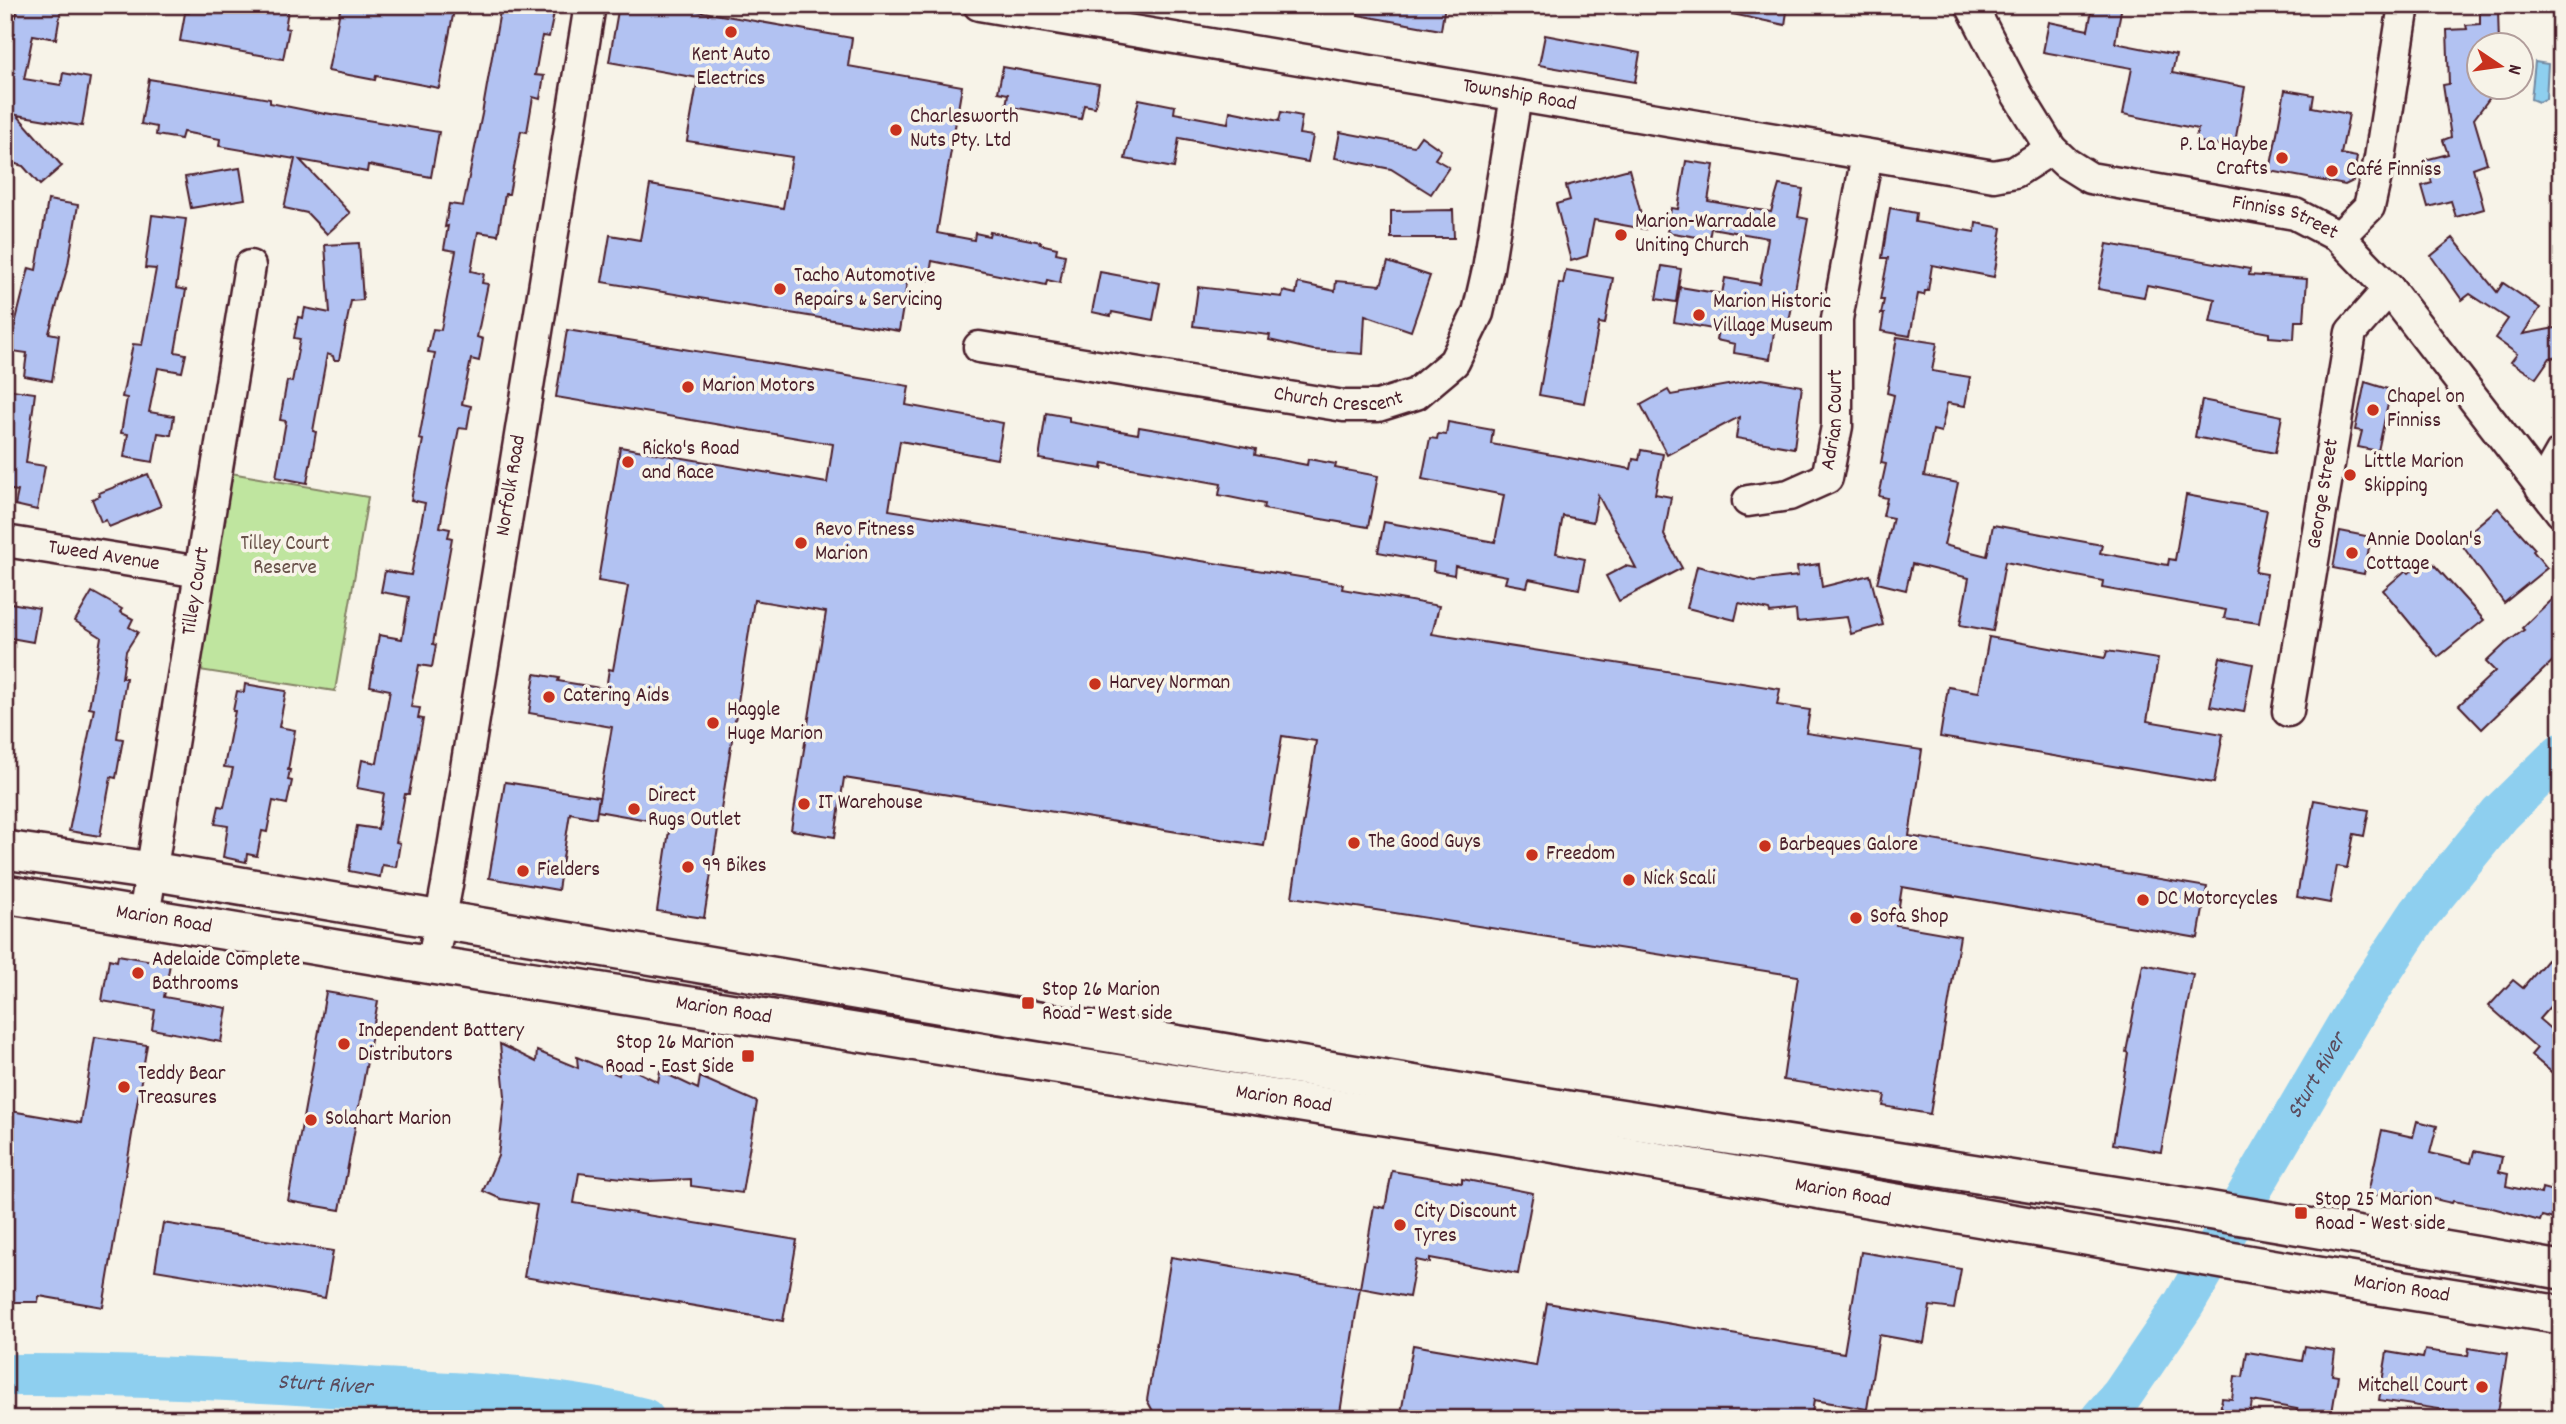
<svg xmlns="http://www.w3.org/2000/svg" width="2566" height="1424" viewBox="0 0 2566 1424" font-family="Dekko,sans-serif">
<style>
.green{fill:#bfe59f;stroke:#848265;stroke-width:2}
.water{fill:#8ecfef;stroke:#7389a1;stroke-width:2}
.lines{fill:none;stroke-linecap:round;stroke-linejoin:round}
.river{stroke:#8ecfef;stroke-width:42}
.building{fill:#b2c2f2;stroke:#4a1f2b;stroke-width:2}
.minor-casing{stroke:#4a1f2b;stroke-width:35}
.major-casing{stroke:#4a1f2b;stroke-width:42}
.minor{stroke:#f7f3e8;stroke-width:30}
.major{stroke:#f7f3e8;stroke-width:37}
.poi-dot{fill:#c8321e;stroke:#f7f3e8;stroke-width:2.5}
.labels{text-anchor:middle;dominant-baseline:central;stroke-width:7;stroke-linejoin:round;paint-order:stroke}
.poi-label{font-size:21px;fill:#4a1f2b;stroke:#f7f3e8;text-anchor:start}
.street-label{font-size:21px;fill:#4a1f2b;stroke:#f7f3e8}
.park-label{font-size:21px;fill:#675048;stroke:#f7f3e8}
.water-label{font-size:23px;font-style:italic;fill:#5b4b5c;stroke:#f7f3e8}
</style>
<rect width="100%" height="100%" fill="#f7f3e8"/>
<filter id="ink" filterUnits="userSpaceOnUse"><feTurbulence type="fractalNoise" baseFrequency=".0143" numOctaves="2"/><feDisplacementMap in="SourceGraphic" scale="14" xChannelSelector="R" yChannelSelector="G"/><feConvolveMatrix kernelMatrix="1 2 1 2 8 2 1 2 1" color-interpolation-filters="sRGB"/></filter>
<g filter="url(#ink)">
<!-- green -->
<path class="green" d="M225,472L368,497L335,691L193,669Z"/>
<!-- water -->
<path class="water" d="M2535,62L2548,64L2546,99L2538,102L2531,99Z"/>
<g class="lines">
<!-- river -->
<g class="river">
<path id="s1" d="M5,1375C131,1374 256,1381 381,1389C469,1394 558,1397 644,1419"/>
<path id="s2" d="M2101,1419L2122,1395L2184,1304L2359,1005L2419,914L2500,814L2561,754"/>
</g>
</g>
<!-- building -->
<g class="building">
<path d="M18,5H58L57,8L61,9L56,39L33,35L24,79L61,85L63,73L90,78L82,126L17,115L62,166L40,185L23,166L5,161V147L11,128H5V49L11,16L16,17Z"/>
<path d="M190,5H289L285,28L289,29L283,59L180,41L185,13H189Z"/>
<path d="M341,5H455L439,88L376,76L375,80L328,71Z"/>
<path d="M501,5H548L547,12L554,13L549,37L542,36L535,75L544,76L540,99L533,97L527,132L521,131L509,194H505L498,235L478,232L471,271L484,274L482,283L488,284L477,337L483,339L479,361L471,359L462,404L471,406L467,429L459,428L440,527L450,529L448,537L452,538L433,644L436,645L432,667L419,665L411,707L420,708L418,718L423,719L409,794H405L396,842L400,843L396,867L382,865L380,877L349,871L357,826L378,829L384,793L357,788L362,760L377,763L390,690L370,686L379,635L402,639L409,597L381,592L385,571L411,575L425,503L411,500L423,440L419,439L435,353L428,352L433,329L441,330L456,251L444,249L448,226L445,227L449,204L463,206L482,114Z"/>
<path d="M619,5H663L852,38L848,66L962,86L937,233L974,240L975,233L989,236L990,232L1041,242L1040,244L1057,248L1056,253L1065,255L1060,283L1047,280L1046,285L932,261L929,280L908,277L899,331L602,282L610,235L640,240L650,185L783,208L792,157L687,141L698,78L609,62Z"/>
<path d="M1359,5H1445L1441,30L1358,15Z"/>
<path d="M1733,5H1788L1785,25L1732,14Z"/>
<path d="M2093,5H2122L2115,43L2176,55L2172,73L2245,87L2234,148L2195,141L2198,129L2123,114L2132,68L2043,52L2049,22L2088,30Z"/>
<path d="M2498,9L2499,46H2479V88H2497L2474,119L2487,163L2473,168L2484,209L2456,217L2451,201L2428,207L2422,186L2432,183L2425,160L2448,154L2443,140L2451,137L2443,85L2449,84L2447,30L2467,29L2466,25L2480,24V10Z"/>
<path d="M1545,35L1640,53L1635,82L1539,65Z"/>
<path d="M1003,67L1099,84L1095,107L1084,105L1081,119L1006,106L1008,94L998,92Z"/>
<path d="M149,79L270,99V103L325,114V113L439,132L431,177L368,165L367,172L300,160L350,213L327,234L307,213L284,208L295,159L219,146L220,139L183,132L181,139L156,135L157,127L141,124Z"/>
<path d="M2285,90L2314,95L2312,107L2349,114L2341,154L2357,157L2353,181L2345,185L2270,171Z"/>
<path d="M1139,99L1175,106L1174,113L1228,123L1230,111L1279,121L1281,112L1302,116L1299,134L1313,136L1308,162L1179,138L1174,168L1125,159Z"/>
<path d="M1340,132L1414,146L1421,136L1441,150L1435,159L1449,167L1431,194L1391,169L1335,158Z"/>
<path d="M1686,161L1714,165L1708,201L1771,212L1779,185L1803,189L1798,217L1808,219L1789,322L1776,319L1770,359L1734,353L1735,344L1716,340L1718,330L1674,322L1680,287L1722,294L1725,278L1760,284L1768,238L1711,228L1709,239L1667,232L1671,208L1678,209Z"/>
<path d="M240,168L245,199L191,208L185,177Z"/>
<path d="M1629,169L1645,229L1594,220L1587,256L1571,261L1556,204L1570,200L1566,186Z"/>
<path d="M48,200L78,205L68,265L49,333L59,335L52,381L24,376L27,353L5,350L8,327L14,328L29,268L36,270Z"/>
<path d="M1890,208L1916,213L1915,222L1975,232L1976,223L2002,228L1994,277L1932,265L1928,291H1925L1924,295L1918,294L1910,336L1881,331L1884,314H1881L1884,300H1880L1888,258H1882Z"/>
<path d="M1453,210L1454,238H1391V211Z"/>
<path d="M152,215L186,219L176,288L186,290L175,352L186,354L182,372L158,368L149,412L174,416L171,435L158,433L153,462L124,457L128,434L121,433L127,398L122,397L133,344L142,345L156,269L145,268Z"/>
<path d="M2453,238L2497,292L2503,283L2540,308L2523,334L2561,327V356L2550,358L2536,378L2511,362L2517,354L2495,338L2508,319L2470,294L2462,300L2431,256Z"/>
<path d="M359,243L363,300L351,301L339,360H334L333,356L327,354L313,431L316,432L307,483L276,477L286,421L280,420L287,381L292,382L300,339L294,338L298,317L303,318L305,308L330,313L325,245Z"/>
<path d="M2107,244L2250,269L2249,275L2307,279L2304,321H2295L2294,339L2269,337V333L2210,322L2215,299L2147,285L2144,297L2098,289Z"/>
<path d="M1388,262L1430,276L1411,331L1365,315L1363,354L1313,350L1269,340L1270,335L1193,326L1198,287L1282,297L1283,291L1296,294L1298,283L1335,291L1336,281L1381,285Z"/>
<path d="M1662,266L1681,269L1676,302L1656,299Z"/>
<path d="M1566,270L1613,278L1605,324L1599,323L1584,403L1539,395L1559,283L1563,284Z"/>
<path d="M1100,272L1160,283L1153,320L1112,312L1111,316L1092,312Z"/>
<path d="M567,330L909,386L906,405L1003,423L997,459L900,441L889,510L1343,584L1342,589L1439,606L1432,634L1780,689L1777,705L1810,710L1806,733L1922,750L1909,836L2207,887L2198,938L1902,887L1896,925L1960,936L1930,1114L1883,1106L1885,1095L1783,1080L1798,976L1292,897L1316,741L1282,736L1264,846L844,778L835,837L791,830L826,612L754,600L704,918L657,911L670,824L597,811L596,818L570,813L558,890L489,878L505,782L599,797L597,811L612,727L529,713L535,674L559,678L558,681L606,689L609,669L613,670L628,586L598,581L620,447L827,483L833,444L556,397Z"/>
<path d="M1897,337L1937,343L1932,371L1970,377L1965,406L1947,403L1941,432L1933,430L1924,476L1958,483L1944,545L1987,556L1993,525L2102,545L2100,553L2168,565L2169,559L2175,560L2186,495L2267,510L2255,572L2267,574L2259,623L2224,618L2226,610L2102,588L2103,581L2005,562L1993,631L1960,625L1969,578L1912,564L1906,590L1877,583L1893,518L1883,516L1887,498L1879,496L1886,464L1881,463L1894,395L1887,393Z"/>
<path d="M1762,379L1802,386L1794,448L1736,438L1739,417L1667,455L1641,405L1668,390L1671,395Z"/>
<path d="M2365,382L2391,390L2378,451L2358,447L2362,431L2355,430Z"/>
<path d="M5,389L35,393L26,463L45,466L37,510L15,505L18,491L5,489Z"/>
<path d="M2202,400L2282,416L2275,453L2195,437Z"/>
<path d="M1046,413L1069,417V422L1138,434L1139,427L1204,438L1256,449L1255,455L1307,465L1308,459L1336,464L1335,468L1378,476L1368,527L1263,509L1264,504L1219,495L1221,484L1103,463L1102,469L1039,459Z"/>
<path d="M1448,422L1493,430L1491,444L1631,469L1633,459L1639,460L1641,450L1663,454L1655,494L1671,497L1664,535L1682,568L1619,601L1606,576L1625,566L1636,568L1598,495L1593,522L1563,516L1556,553L1585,559L1579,589L1529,579L1527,587L1505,583L1507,576L1455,566L1454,575L1433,571L1434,562L1378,552L1384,522L1495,542L1504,495L1422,479L1430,438L1437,439L1438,434L1446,435Z"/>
<path d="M148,474L161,506L109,527L106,520L101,522L92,499L100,496L99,493Z"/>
<path d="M2498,508L2535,549L2533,551L2547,568L2504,603L2459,541Z"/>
<path d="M2340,531L2371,537L2364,574L2333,568Z"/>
<path d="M2428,558L2484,620L2438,657L2383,590L2406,570L2409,573Z"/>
<path d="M1819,564L1822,587L1870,575L1883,625L1851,634L1847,617L1797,622L1796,610L1770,613L1769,610L1739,603L1735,620L1687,608L1697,566L1755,581L1798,576L1797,567Z"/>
<path d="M2561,590V653L2482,729L2459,705L2495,671L2486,662L2505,644L2524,630L2522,628Z"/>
<path d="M92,592L122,609L120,612L133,619L129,627L138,632L126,651L122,678H126L117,738L123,739L116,778L111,777L100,836L69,831L94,709L89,708L101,637L75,621Z"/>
<path d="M5,602L39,608L33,642L5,637Z"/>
<path d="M1989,637L2105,658L2107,651L2158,659L2147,721L2223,734L2214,783L1940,737L1948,687L1979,692Z"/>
<path d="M2220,657L2253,664L2244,712L2210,706Z"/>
<path d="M245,684L286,691L279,727L295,730L288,770H290L288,780L292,781L287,804L273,801L267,832L262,831L257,856L247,854L246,862L223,857L228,826L215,824L219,806L224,807L233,768L224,767L235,711H233L237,691L244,692Z"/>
<path d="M2314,800L2369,810L2364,836L2354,834L2347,868L2337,866L2330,903L2297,897Z"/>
<path d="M118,955L170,964L164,997L227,1008L221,1042L152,1029L155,1010L102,1001L109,959L117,961Z"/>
<path d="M2547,960L2561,972V994L2539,1019L2561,1038V1080L2531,1055L2537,1048L2489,1006L2513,980L2523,988Z"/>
<path d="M2143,964L2193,974L2161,1152L2113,1144L2128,1053L2126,1052Z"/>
<path d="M326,992L378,1001L340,1210L288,1201Z"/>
<path d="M95,1037L147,1045L103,1307L39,1296L38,1302H5V1110L81,1123Z"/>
<path d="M500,1044L536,1062L537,1051L578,1068L577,1057L619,1075L620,1063L658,1082L660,1071L698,1089L700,1077L757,1102L742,1193L691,1186V1179L649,1181L579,1173L574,1203L797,1240L783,1321L524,1277L537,1205L501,1199L483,1191L498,1156L505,1096Z"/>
<path d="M2417,1121L2437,1126L2430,1153L2471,1163L2474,1151L2502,1157L2499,1172L2508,1174L2506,1186L2541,1194L2542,1188L2561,1193V1221L2542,1216L2540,1221L2489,1207L2453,1201L2452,1203L2396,1190L2394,1199L2368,1193L2382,1130L2413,1137Z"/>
<path d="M1392,1171L1462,1183V1179L1533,1193L1518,1274L1430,1258V1263L1416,1260L1409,1297L1360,1288L1374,1206L1385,1208Z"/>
<path d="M163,1223L333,1251L325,1298L155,1270Z"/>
<path d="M1861,1252L1961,1269L1954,1309L1930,1306L1924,1343L1879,1335L1867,1409L1814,1400L1811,1419H1400L1413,1345L1536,1366L1547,1303L1844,1353Z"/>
<path d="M1171,1257L1360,1288L1339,1419H1176L1155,1415L1147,1400Z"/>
<path d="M2305,1346L2335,1351L2332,1375L2338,1376L2331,1419H2295L2297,1409L2252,1401L2249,1419H2219L2222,1398L2232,1399L2235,1376L2243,1377L2247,1352L2302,1361Z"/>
<path d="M2469,1348L2507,1354L2497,1419H2458L2459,1412L2379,1400L2387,1352L2423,1358L2425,1350L2468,1356Z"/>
</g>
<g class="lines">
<defs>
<g id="minor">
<path id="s3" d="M979,5L1994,176L2015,172L2051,149"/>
<path id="s4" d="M1971,5L2017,94L2051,149L2066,163L2090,178L2295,214L2339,237L2389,289L2561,512"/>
<path d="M2339,237L2369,207L2380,158L2404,5"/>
<path id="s5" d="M979,347L1344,406H1378L1416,394L1454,362L1478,313L1488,269L1516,96"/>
<path d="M2541,488L2561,453"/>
<path id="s6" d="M1748,501L1789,495L1827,478L1837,426V319L1867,155"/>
<path id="s7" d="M5,541L200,572"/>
<path id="s8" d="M2288,711L2351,332L2389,289"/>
<path id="s9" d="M144,916L250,266"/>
<path id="s10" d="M432,965L447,885L590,5"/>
</g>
<g id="major">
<path d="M5,850L151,871L1523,1103L2201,1209L2561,1270"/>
<path id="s11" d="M5,894L432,965L1516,1137L2293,1272L2561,1315"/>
</g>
</defs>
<!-- minor casing -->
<use href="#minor" class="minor-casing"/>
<!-- major casing -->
<use href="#major" class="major-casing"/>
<!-- minor -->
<use href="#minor" class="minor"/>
<!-- major -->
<use href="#major" class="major"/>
</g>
</g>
<!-- markers -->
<g class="poi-dot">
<circle cx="731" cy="32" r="7"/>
<circle cx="896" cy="130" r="7"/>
<circle cx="2282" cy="158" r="7"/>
<circle cx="2332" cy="171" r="7"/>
<circle cx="1621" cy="235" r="7"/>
<circle cx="780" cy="289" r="7"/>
<circle cx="1699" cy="315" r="7"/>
<circle cx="688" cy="387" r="7"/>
<circle cx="2373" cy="410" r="7"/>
<circle cx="628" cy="462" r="7"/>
<circle cx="2350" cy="475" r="7"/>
<circle cx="801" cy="543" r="7"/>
<circle cx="2352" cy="553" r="7"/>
<circle cx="1095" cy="684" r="7"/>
<circle cx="549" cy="697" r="7"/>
<circle cx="713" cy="723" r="7"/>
<circle cx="804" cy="804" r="7"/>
<circle cx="634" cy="809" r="7"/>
<circle cx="1354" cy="843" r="7"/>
<circle cx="1765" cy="846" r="7"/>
<circle cx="1532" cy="855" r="7"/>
<circle cx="688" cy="867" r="7"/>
<circle cx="523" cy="871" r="7"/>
<circle cx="1629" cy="880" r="7"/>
<circle cx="2143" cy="900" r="7"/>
<circle cx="1856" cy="918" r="7"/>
<circle cx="138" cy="973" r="7"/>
<rect x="1021" y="996" width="14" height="14" rx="3.5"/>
<circle cx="344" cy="1044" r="7"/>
<rect x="741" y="1049" width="14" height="14" rx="3.5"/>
<circle cx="124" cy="1087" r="7"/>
<circle cx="311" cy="1120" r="7"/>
<rect x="2294" y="1206" width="14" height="14" rx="3.5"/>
<circle cx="1400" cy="1225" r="7"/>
<circle cx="2482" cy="1387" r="7"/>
</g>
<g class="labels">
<!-- poi labels -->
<g class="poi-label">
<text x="731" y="56" text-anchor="middle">Kent Auto<tspan x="731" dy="24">Electrics</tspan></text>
<text x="910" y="118">Charlesworth<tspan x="910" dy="24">Nuts Pty. Ltd</tspan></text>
<text x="2268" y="146" text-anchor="end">P. La Haybe<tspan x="2268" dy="24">Crafts</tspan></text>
<text x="2346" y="171">Café Finniss</text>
<text x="1635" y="223">Marion-Warradale<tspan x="1635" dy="24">Uniting Church</tspan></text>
<text x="794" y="277">Tacho Automotive<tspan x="794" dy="24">Repairs &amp; Servicing</tspan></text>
<text x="1713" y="303">Marion Historic<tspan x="1713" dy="24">Village Museum</tspan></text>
<text x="702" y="387">Marion Motors</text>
<text x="2387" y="398">Chapel on<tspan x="2387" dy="24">Finniss</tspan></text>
<text x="642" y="450">Ricko's Road<tspan x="642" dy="24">and Race</tspan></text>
<text x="2364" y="463">Little Marion<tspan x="2364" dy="24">Skipping</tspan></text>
<text x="815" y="531">Revo Fitness<tspan x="815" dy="24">Marion</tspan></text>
<text x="2366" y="541">Annie Doolan's<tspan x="2366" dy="24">Cottage</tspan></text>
<text x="1109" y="684">Harvey Norman</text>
<text x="563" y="697">Catering Aids</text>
<text x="727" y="711">Haggle<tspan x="727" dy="24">Huge Marion</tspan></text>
<text x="648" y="797">Direct<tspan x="648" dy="24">Rugs Outlet</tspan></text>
<text x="818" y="804">IT Warehouse</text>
<text x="1368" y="843">The Good Guys</text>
<text x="1779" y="846">Barbeques Galore</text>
<text x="1546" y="855">Freedom</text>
<text x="702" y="867">99 Bikes</text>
<text x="537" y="871">Fielders</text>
<text x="1643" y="880">Nick Scali</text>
<text x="2157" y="900">DC Motorcycles</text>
<text x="1870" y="918">Sofa Shop</text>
<text x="152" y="961">Adelaide Complete<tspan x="152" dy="24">Bathrooms</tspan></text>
<text x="1042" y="991">Stop 26 Marion<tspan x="1042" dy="24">Road - West side</tspan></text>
<text x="358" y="1032">Independent Battery<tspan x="358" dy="24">Distributors</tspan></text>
<text x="734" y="1044" text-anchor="end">Stop 26 Marion<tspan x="734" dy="24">Road - East Side</tspan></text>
<text x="138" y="1075">Teddy Bear<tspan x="138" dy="24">Treasures</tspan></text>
<text x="325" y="1120">Solahart Marion</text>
<text x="2315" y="1201">Stop 25 Marion<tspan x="2315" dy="24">Road - West side</tspan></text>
<text x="1414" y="1213">City Discount<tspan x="1414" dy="24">Tyres</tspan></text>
<text x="2468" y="1387" text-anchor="end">Mitchell Court</text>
</g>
<!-- street labels -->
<g class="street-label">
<text stroke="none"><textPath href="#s3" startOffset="548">Township Road</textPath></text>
<text stroke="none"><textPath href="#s4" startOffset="413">Finniss Street</textPath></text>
<text stroke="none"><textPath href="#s5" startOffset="364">Church Crescent</textPath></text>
<text stroke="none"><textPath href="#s6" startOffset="142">Adrian Court</textPath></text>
<text stroke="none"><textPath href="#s10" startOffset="486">Norfolk Road</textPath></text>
<text stroke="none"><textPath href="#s8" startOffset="220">George Street</textPath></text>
<text stroke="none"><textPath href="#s7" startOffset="100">Tweed Avenue</textPath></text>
<text stroke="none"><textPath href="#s9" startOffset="329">Tilley Court</textPath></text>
<text stroke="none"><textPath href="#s11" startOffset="161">Marion Road</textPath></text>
<text stroke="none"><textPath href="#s11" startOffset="728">Marion Road</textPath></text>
<text stroke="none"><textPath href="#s11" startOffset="1295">Marion Road</textPath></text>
<text stroke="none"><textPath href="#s11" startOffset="1862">Marion Road</textPath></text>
<text stroke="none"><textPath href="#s11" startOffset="2429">Marion Road</textPath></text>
</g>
<!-- park labels -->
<g class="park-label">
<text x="285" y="545">Tilley Court<tspan x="285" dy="24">Reserve</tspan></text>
</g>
<!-- water labels -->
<g class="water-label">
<text stroke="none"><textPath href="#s2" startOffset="406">Sturt River</textPath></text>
<text stroke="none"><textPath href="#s1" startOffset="320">Sturt River</textPath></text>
</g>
</g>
<!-- margin -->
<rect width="2566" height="1424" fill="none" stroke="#f7f3e8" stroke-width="28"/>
<rect x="14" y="14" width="2538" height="1396" fill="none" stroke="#4a1f2b" stroke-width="2.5" filter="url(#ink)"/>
<!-- north arrow -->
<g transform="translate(2500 66) rotate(103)"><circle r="33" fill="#f7f3e8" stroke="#b29e9c" stroke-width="2"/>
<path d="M0-5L12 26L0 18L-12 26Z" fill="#c8321e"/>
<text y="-10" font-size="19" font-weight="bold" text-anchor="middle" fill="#4a1f2b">N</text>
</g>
</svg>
